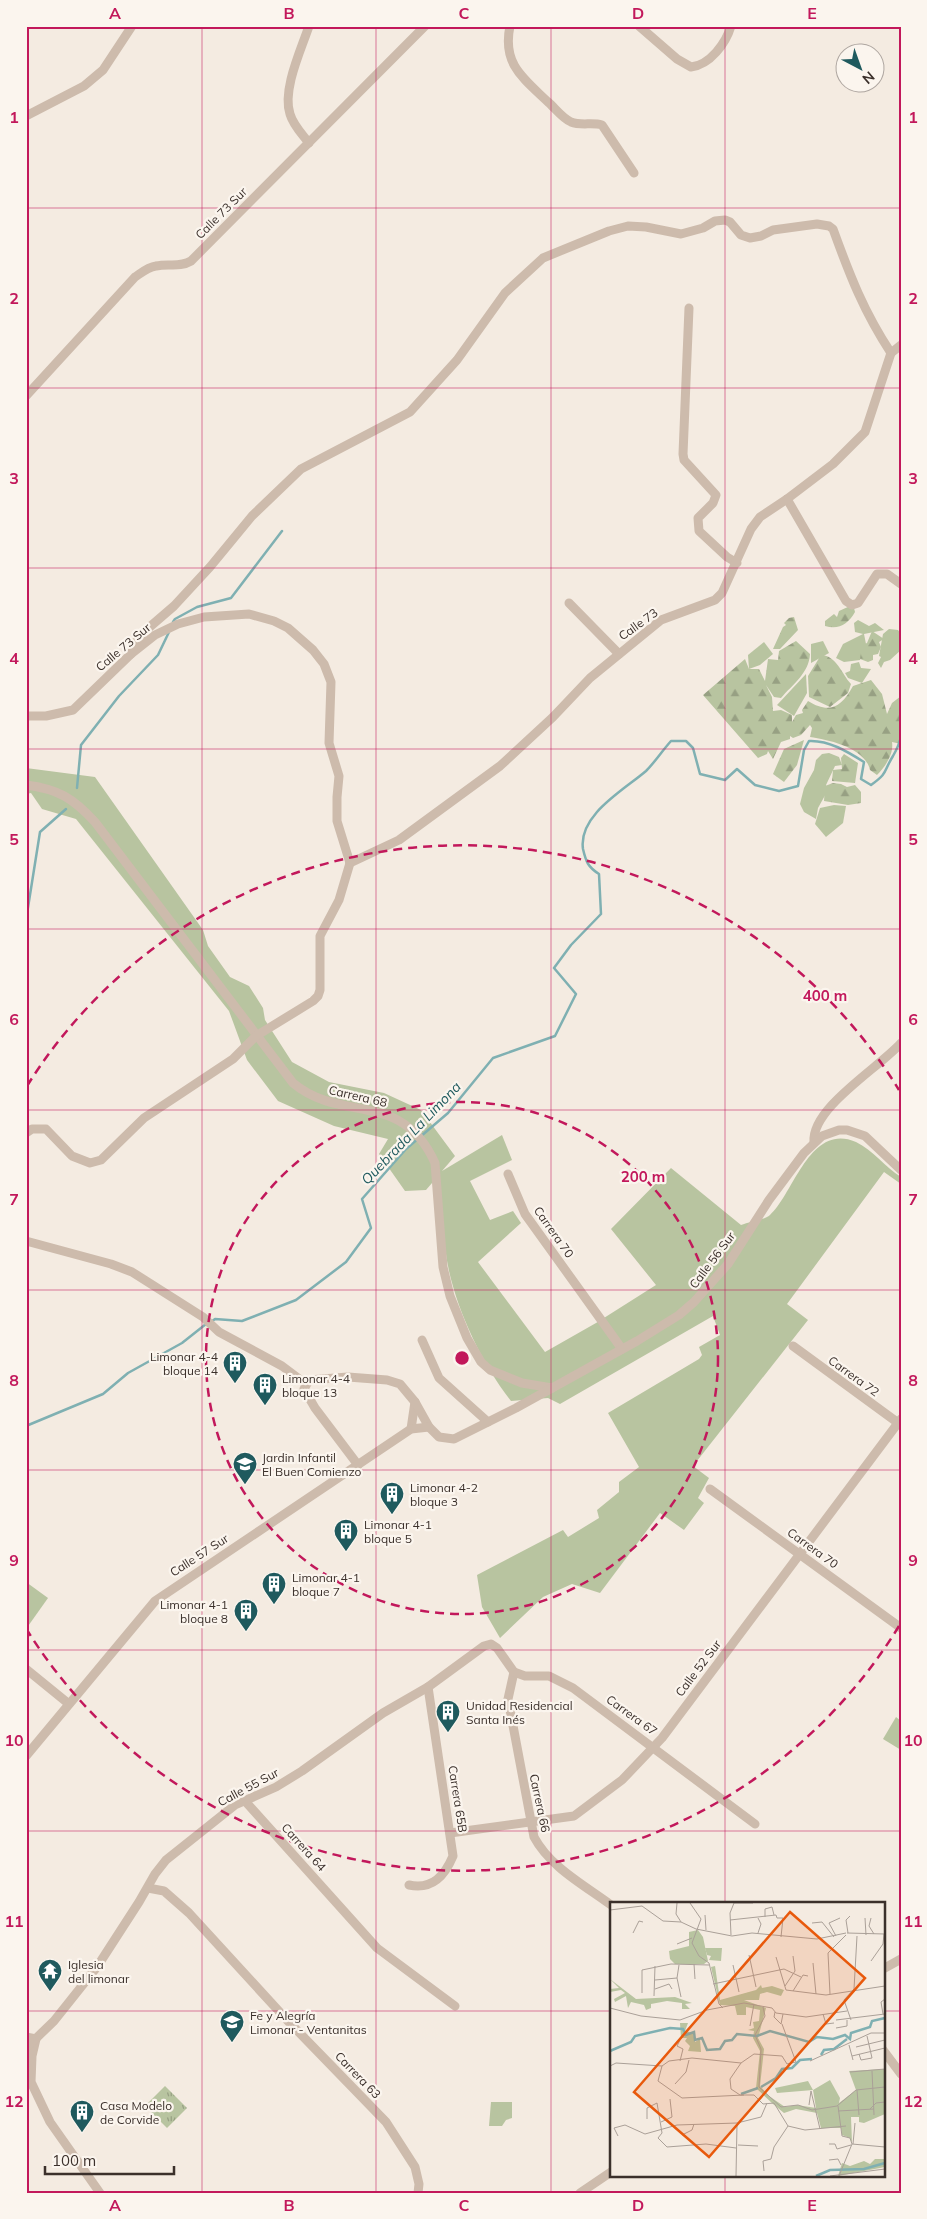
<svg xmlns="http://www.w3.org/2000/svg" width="927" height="2219" viewBox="0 0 927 2219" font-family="Mulish,sans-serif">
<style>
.green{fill:#b8c4a0}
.forest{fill:url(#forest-firs)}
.park{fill:url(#park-tufts)}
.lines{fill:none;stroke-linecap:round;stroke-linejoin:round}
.stream{stroke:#7fb0b2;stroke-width:2.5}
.minor{stroke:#cdbbac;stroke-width:9}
.grid{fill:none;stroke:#c2185b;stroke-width:1;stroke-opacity:0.55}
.ring{fill:none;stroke:#c2185b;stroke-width:2.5;stroke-dasharray:9 6}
.labels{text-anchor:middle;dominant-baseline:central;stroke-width:4.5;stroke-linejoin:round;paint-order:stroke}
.street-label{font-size:12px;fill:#3b302b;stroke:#fbf5ee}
.poi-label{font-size:12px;fill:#3b302b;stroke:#fbf5ee;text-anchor:start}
.water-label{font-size:14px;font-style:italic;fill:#1f5a5e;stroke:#fbf5ee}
.inset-river{fill:none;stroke:#7fb0b2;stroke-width:2.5}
.inset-road{fill:none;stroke:#aaa098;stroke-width:1}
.view{fill:#e8590c;fill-opacity:0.15;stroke:#e8590c;stroke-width:2.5}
.inset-edge{fill:none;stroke:#3b302b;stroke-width:2.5}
.centre{fill:#c2185b;stroke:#fbf5ee;stroke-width:2.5}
.ring-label{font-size:15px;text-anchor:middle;font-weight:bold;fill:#c2185b;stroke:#fbf5ee;stroke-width:4.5;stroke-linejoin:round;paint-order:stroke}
.neatline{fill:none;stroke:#c2185b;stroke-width:2}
.grid-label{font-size:16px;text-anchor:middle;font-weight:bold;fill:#c2185b}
</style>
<defs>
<pattern id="forest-firs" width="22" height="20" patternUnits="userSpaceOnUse" patternTransform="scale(1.25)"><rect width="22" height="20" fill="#b8c4a0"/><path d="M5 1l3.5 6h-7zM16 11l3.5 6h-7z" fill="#97a083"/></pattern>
<pattern id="park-tufts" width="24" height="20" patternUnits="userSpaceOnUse" patternTransform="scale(1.25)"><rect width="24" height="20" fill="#b8c4a0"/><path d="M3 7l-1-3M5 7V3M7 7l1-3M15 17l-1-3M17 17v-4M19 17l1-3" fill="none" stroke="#97a083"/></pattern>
</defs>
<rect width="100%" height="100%" fill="#f4ebe1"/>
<!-- green -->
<g class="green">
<path d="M858,620L869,626L875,623L884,630L864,634L866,644L860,660L844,662L836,658L843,644L863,634L855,632L854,623Z"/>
<path d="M889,629L898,630L901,634V650L890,660L884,662L881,668L878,663L881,657L879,656L883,634Z"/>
<path d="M823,641L829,653L811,663V644Z"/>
<path d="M764,642L773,654L760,665L749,669L748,655Z"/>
<path d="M859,662L861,668L871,669L862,683L848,678L845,673L850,671L851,664Z"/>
<path d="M806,674L807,693L794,716L777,705Z"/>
<path d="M829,753L839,757L842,765L835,766L826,785L828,790L818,808L816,819L804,812L800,804L804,788L814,770L816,760L822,754Z"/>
<path d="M26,768L95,777L203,930L208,946L230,977L249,986L263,1008L265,1020L292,1062L329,1082L384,1093L421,1110L455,1156L442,1171L502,1135L512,1160L470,1181L490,1220L513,1211L521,1223L478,1262L545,1352L596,1323L656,1285L611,1229L671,1168L741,1225C749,1222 764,1220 770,1215C794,1193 810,1122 856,1142C873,1150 885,1167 901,1177V1184L884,1172L787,1304L808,1320L693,1466L709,1478L698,1498L704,1503L684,1530L660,1513L600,1593L572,1584L543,1597L500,1638L482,1607L477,1575L563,1530L568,1537L599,1518L597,1510L619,1492V1482L639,1467L608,1413L699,1359L702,1355L699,1347L720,1335L713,1316L560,1404L548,1398L511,1401C483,1365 459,1315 449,1271C442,1240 444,1207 438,1176L426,1190L405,1191L379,1154L388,1139L334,1126L278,1101L247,1060L229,1011L76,819L42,809L31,793L26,794Z"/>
<path d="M834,805L846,806L843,823L826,837L815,824L820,808Z"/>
<path d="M26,1582L48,1598L26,1629Z"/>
<path d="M896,1717L901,1721V1750L883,1739Z"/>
<path d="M491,2102H512V2118L506,2120L502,2126H489Z"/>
</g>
<!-- forest -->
<g class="forest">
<path d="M850,606L854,608L855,612C848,624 839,630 825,626V621L834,614L837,617L839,611Z"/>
<path d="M794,617L798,630L780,649H773L783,627L786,625L784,623L789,618Z"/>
<path d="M872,631L884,639L879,642L881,647L878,654L873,655V660L868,662L860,659L862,645L867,643Z"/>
<path d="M796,641L810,654C809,673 793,684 781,698L774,697L766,685L772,697L773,711L781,710L792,715V722L796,715L803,713L802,710L808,701C829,714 841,708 853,686L871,680L882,694L887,714L892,703L901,696V744L892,742C894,754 885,767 877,775L870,770C865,748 830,740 810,737L812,728L810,725L801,735L793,738L790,736V739L781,742L773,759L768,751L767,754L758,758L703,695L745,659L749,669H759L765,681L768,659L778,660L779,651Z"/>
<path d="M821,655C837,656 841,673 851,684L848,693L830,707L809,697L808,676Z"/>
<path d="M804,740L797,765L784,782L773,774L784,749Z"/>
<path d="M844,754L858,763L855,783L832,781L833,770L842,769L841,758Z"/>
<path d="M833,783L841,784L847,787L855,785L861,792V803L848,805L824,801L825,786Z"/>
</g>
<!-- park -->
<path class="park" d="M165,2086L187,2108L167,2128L145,2106Z"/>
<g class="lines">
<!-- stream -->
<g class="stream">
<path d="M173,622L175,619L197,607L231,598L282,531"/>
<path d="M77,788L81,745L119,696L158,655L169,632"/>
<path d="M26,920L40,832L66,809"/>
<path d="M26,1067V1071"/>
<path d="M211,1322L215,1319L242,1321L296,1300L346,1262L371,1228L362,1199L406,1149L448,1113L493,1058L555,1036L576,994L554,968L571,945L601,914L599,874C588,867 586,862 583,849C578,815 624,790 646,771C655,762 662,751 671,741H686L693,748L700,774L725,780L737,769L755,785L779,791L798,786L804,750L809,741C829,740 848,752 864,762L861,779L871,785C889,772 883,772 893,756C897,749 899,745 901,737"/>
<path d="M26,1426L103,1394L128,1373L182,1343L206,1324"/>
</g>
<!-- minor -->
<g class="minor">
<path d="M309,26C301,50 282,90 290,114C293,125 302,134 309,143"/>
<path d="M510,26C502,64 523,78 548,102C555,108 562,118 571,122C581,126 592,122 602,125L634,173"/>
<path d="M639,26L677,59L691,67C710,65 726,43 731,26"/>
<path d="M26,116L84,86L103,70L132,26"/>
<path d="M689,308L683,454L684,460L716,495L713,503L698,518L699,531L727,557L737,563"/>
<path d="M26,396L135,277C141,273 148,267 156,266C169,263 179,268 191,261L425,26"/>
<path d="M787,499L846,601L852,605L858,603L877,574H887L901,584"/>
<path d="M569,603L619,654"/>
<path d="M131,654L137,640L145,631L174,606L210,567L252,516L301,469L410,412L457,360L505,293L543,258L609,231L628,226L646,227L681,234L703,228L715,221L725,220L730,222L741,235L750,238L761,236L773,230L817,224L829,226L833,229C850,276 864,312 891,353"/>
<path d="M26,716H46L73,710L131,654L155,635L178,624L204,617L249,614L274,621L288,628L313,650L324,664L331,682L329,743L339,776L337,797V821L350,863"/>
<path d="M26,785C58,789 73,798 95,822L293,1083C342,1124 402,1089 435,1163L443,1267L450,1296L467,1338L481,1362L490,1370L522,1383L552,1388"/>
<path d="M350,863L399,840L500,766L553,717L590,678L661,620L715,600L722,593L751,529L760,517L787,499L833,464L865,432L891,353L901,345"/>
<path d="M26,1133L32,1129H46L72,1156L90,1163L101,1160L144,1118L233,1059L256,1036L313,1001L318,996L320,990V936L339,900L350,863"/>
<path d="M814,1142C811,1108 880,1067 901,1043"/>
<path d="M508,1174L525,1214L622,1349"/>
<path d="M26,1241L111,1264L132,1272L203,1317L219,1332L282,1366L306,1384"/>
<path d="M422,1340L439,1378L488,1422"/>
<path d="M793,1346L901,1425"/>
<path d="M411,1429L415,1402"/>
<path d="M358,1465L315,1408L304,1389L309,1380L348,1377L387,1380L400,1384L415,1402L429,1427L439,1437L454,1439L516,1408L637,1341L679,1315L694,1302L728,1264L769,1200L804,1153L822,1136L839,1130H847L865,1136L901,1170"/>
<path d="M710,1489L901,1628"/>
<path d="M26,1669L69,1704"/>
<path d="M514,1672L508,1699L534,1837C550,1867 584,1885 611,1905"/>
<path d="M26,1756L155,1601L411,1429L429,1427"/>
<path d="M245,1801L377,1948L455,2006"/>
<path d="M450,1833L574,1816L622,1780L662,1738L901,1419"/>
<path d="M409,1885C433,1890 445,1875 453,1856L428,1687"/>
<path d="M148,1888L164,1891L189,1913L287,2020L386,2122L415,2167L419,2184L418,2193"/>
<path d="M883,1969L901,1959"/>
<path d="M26,2037L36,2039L32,2056L31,2082L50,2122L100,2193"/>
<path d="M26,2048L54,2021L97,1967L139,1902L155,1874L166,1860L235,1805L276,1787L302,1771L383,1713L428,1687L484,1646L491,1644L497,1648L514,1672L525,1676H549L573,1688L755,1824"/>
<path d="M883,2050L901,2074"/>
<path d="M580,2193L611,2172"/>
</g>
</g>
<!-- grid -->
<path class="grid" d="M202,26V2193M376,26V2193M551,26V2193M725,26V1903M26,208H901M26,388H901M26,568H901M26,749H901M26,929H901M26,1110H901M26,1290H901M26,1470H901M26,1650H901M26,1831H901M26,2011H611M883,2011H901M725,2175V2193"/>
<!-- distance rings -->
<g class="ring">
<circle cx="462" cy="1358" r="256"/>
<path d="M899 1626A513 513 0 0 1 27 1630M27 1086A513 513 0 0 1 899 1090"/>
</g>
<!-- icons -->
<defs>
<symbol id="building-pin" viewBox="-11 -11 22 30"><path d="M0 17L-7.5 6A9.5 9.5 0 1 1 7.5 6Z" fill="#1f5a5e" stroke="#fbf5ee"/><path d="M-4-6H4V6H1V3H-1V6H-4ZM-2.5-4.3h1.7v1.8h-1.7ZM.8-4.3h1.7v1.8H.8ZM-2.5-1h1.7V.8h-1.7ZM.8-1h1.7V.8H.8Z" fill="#fff"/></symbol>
<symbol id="school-pin" viewBox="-11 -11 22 30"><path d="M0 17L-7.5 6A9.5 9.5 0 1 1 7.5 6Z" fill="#1f5a5e" stroke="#fbf5ee"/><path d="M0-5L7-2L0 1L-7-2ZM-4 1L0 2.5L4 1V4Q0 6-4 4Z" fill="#fff"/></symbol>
<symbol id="temple-pin" viewBox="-11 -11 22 30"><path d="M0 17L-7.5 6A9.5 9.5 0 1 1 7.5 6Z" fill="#1f5a5e" stroke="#fbf5ee"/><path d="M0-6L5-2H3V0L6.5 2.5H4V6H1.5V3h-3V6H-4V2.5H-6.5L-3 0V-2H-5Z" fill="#fff"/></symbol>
</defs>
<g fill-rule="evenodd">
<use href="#building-pin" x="221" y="1349" width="28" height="38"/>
<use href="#building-pin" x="251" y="1371" width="28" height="38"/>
<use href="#school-pin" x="231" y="1450" width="28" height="38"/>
<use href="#building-pin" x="378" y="1480" width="28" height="38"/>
<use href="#building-pin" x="332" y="1517" width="28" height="38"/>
<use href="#building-pin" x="260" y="1570" width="28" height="38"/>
<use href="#building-pin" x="232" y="1597" width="28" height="38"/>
<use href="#building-pin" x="434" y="1698" width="28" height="38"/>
<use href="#temple-pin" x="36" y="1957" width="28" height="38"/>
<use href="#school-pin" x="218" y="2008" width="28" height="38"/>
<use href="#building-pin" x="68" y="2098" width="28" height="38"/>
</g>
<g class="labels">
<!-- street labels -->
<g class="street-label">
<text transform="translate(221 213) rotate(-45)">Calle 73 Sur</text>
<text transform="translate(638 624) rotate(-36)">Calle 73</text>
<text transform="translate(123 647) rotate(-40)">Calle 73 Sur</text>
<text transform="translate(358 1096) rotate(13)">Carrera 68</text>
<text transform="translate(554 1232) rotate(55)">Carrera 70</text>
<text transform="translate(712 1260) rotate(-53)">Calle 56 Sur</text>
<text transform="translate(854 1376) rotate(36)">Carrera 72</text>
<text transform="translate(813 1548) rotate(36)">Carrera 70</text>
<text transform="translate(199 1555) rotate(-33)">Calle 57 Sur</text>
<text transform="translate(698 1668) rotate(-53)">Calle 52 Sur</text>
<text transform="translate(632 1715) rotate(36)">Carrera 67</text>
<text transform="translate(248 1787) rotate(-28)">Calle 55 Sur</text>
<text transform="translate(458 1799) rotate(81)">Carrera 65B</text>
<text transform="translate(540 1803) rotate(78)">Carrera 66</text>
<text transform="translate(304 1847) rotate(48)">Carrera 64</text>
<text transform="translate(358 2075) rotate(46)">Carrera 63</text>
</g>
<!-- poi labels -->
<g class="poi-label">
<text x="218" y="1356" text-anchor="end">Limonar 4-4<tspan x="218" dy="14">bloque 14</tspan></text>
<text x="282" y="1378">Limonar 4-4<tspan x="282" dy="14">bloque 13</tspan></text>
<text x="262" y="1457">Jardin Infantil<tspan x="262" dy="14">El Buen Comienzo</tspan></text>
<text x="410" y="1487">Limonar 4-2<tspan x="410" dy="14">bloque 3</tspan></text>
<text x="364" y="1524">Limonar 4-1<tspan x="364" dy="14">bloque 5</tspan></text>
<text x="292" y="1577">Limonar 4-1<tspan x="292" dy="14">bloque 7</tspan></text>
<text x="228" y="1604" text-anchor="end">Limonar 4-1<tspan x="228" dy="14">bloque 8</tspan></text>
<text x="466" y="1705">Unidad Residencial<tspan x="466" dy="14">Santa Inés</tspan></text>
<text x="68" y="1964">Iglesia<tspan x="68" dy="14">del limonar</tspan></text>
<text x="250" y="2015">Fe y Alegría<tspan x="250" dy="14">Limonar - Ventanitas</tspan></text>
<text x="100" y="2105">Casa Modelo<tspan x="100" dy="14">de Corvide</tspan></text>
</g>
<!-- water labels -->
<g class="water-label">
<text transform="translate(411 1133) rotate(-46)">Quebrada La Limona</text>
</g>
</g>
<!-- overview -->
<g transform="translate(610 1902)">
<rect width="275" height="275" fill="#f4ebe1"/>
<path d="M105,64L110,98L146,88L151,83L152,86L162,84L174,88L171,94L157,90L150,92L149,98H134L156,106L148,136L154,147L150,184L159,194L175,205L187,203L206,206L203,188L167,191L165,186L198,179L203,188L220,178L230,196L229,201L246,188L239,169L275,167V212L254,221L249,220V215H241L242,241L240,236L232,233L231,226H211L207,211L186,207L174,211L163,202L146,186L150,149L143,136L144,129L138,128L144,126L143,120L149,119L150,108L136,105V113H127L125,104L110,103L101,65Z" fill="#b8c4a0"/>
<path d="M95,46H112L111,59L99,58L101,54L97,53ZM0,77L26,97L65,95L82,101L75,102L80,107H72V101L57,99L41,102V106L36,108L34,103L21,100L18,106L16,94L5,100L4,97L15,91L11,88L0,90V87L9,86ZM70,121H78L75,129L83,131L85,140L90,137L91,150L78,149L80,144L75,139L77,136H71ZM265,257H275V265L228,274L232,261L240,264L254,259L260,262Z" fill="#b8c4a0"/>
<path d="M88,28L93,35L98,59L94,62H65L60,57L59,49L79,44V30ZM274,168L275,184L264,187L266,170Z" fill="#b8c4a0"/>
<path class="inset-river" d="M0,149L21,140L25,134L60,126L73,127L76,133L84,130L85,138L92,136L97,148L110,147L115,139L122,138L127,132L147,134L160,129L199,140L207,135L223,137L235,133L240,137L241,131L260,125L262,119L275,116M211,153L214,148L224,147L237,137M151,185L166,176L172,167L182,166L190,158L202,157M131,192L148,186M206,274L220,268L254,267L275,261"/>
<path class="inset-road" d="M67,1L66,12L71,20M80,1L91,17L82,41L89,54L99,61L109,102L113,106M124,1H143M0,8L32,4L53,19L71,20L86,27L122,34L142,31L207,37L236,31M95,13L96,28M155,15V7L162,5L164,13M255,16L256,33M261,16L259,24L264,32M120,18L166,13L167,16H173L171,35M202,21L212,20L224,35M23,31L29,19L33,20M148,31L151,22L148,16M237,31L275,32M238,31L236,18L240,14M121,33L120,11L124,1M226,34L219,21L230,16M67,42L82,36M139,53L146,85M166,55L176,88L216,93L275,84M261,59L273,42L274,32M203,61L206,92M84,62L85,77M123,63L129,90M67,76L71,95M45,78L67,76L69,63M103,82L174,67L191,75M175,84L185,69L183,54M45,87L59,82L62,87M183,89L193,73L198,74M32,91V68L61,62L99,63M220,92L218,51L236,33M44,94L45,64M153,105L155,114L145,133L151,147L149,185L171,205L188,203L202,208L227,204L246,188L275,185M0,106L31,114L70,118L97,108L134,101L162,106L166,111L196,115L237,109M165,110L164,115L171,122L173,112M213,112L216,122L224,121M273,112L271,100L275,97M226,118L275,112M241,118L234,98L244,87L247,34M140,124L144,102M226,126L237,124V118M70,138L67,144L73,147L70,159M239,143L243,158M246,145L275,138M249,152L251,158L262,156L257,134M242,154L275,146M200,159L261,131H275M131,161L120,177L121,187L130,193H144L153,202L164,201L178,224M131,161L144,152L172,154L177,162L186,160L172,122M0,164L6,161L52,164L59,159L82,156L131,161M52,164L48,179L72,196L134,193M262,169L264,213M240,170L275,167M65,182L76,170L79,158M247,188L249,213M199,203L201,189L210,227M228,204L232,234L240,236L242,242M260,207L266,201L275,200M228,209L264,207M37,217V206L47,201L52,231L48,236L57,245L96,242L126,246M51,220L62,215L60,197M178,224L195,228L236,224M72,233L82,228L84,222M8,234L4,226L15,223L35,232L67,223L127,221L151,215L157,201M219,242H225L227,247L241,243M242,242L275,245M243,242L245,221M128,243L148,244M219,258L228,257L231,263M154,269L153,259L161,257L164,245L178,224M126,274L127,222M220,274L275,267M229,274L242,242"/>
<path class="view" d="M180,10L255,76L99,255L24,190Z"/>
<rect width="275" height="275" class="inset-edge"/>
</g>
<circle cx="462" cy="1358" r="8" class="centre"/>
<g class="ring-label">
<text x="825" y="1001">400 m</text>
<text x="643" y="1182">200 m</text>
</g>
<!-- border -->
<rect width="927" height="2219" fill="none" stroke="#fbf5ee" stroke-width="55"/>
<!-- north arrow -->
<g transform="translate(860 68) rotate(139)"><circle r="24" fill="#fbf5ee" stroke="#aea6a0"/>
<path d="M0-4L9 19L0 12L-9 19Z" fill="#1f5a5e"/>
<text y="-8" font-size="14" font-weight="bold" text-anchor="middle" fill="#3b302b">N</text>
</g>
<!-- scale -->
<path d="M45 2166v8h129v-8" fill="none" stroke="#3b302b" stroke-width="2.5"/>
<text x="52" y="2166" font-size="15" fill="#3b302b" stroke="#fbf5ee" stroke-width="4" paint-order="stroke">100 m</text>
<rect x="28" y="28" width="872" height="2164" class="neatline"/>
<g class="grid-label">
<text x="115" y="19">A</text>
<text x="289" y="19">B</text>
<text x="464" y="19">C</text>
<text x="638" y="19">D</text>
<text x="812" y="19">E</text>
<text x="14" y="123">1</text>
<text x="913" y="123">1</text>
<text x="14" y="304">2</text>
<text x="913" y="304">2</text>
<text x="14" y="484">3</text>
<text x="913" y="484">3</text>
<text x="14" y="664">4</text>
<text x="913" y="664">4</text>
<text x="14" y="845">5</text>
<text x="913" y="845">5</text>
<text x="14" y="1025">6</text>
<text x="913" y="1025">6</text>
<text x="14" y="1205">7</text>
<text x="913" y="1205">7</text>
<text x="14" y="1386">8</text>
<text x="913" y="1386">8</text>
<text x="14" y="1566">9</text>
<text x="913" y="1566">9</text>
<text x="14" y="1746">10</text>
<text x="913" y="1746">10</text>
<text x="14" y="1927">11</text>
<text x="913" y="1927">11</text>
<text x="14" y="2107">12</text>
<text x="913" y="2107">12</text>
<text x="115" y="2211">A</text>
<text x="289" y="2211">B</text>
<text x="464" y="2211">C</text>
<text x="638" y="2211">D</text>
<text x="812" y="2211">E</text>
</g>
</svg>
